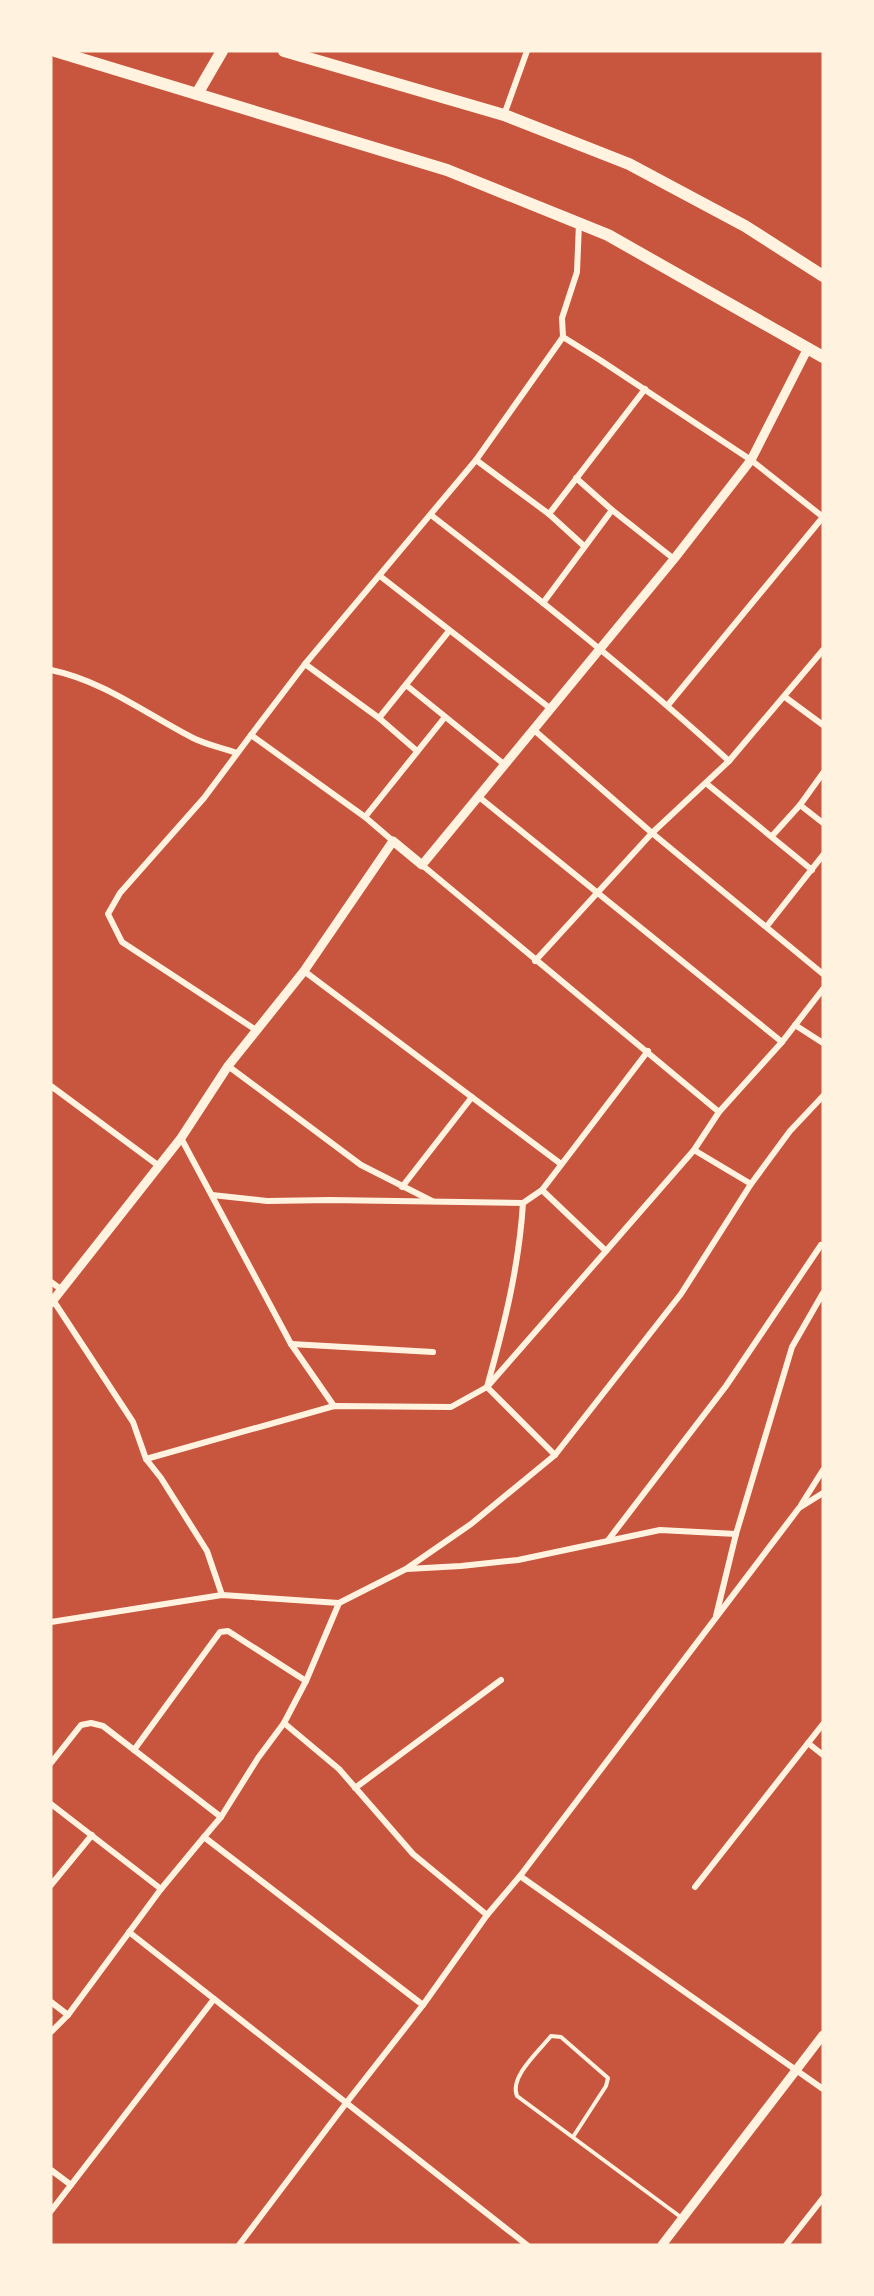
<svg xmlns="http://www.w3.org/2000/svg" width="874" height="2296" viewBox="0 0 874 2296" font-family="'Exo 2',sans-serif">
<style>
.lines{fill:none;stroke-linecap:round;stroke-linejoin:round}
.service{stroke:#fff3e0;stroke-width:4}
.minor{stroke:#fff3e0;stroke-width:6}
.tertiary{stroke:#fff3e0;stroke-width:9}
.primary{stroke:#fff3e0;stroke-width:12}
</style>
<rect width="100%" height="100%" fill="#c8553d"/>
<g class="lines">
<!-- service -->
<path class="service" d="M573,2137L606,2086L608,2078L561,2037L551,2036C539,2051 509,2077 517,2096L682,2218"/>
<!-- minor -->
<g class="minor">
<path d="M504,115L527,51"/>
<path d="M563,337L600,360L751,460L823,517"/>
<path d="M476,460L549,514L584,546"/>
<path d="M576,478L612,510L674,559"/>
<path d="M549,514L645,389"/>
<path d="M431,515C533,594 634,674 729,761"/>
<path d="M380,576L551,709"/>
<path d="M543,603L612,510"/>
<path d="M305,664L379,718L417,751"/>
<path d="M51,670C104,681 146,714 193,738C207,745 223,748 237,753"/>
<path d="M406,685L505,765"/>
<path d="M785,697L823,725"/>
<path d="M668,705L823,517"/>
<path d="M379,718L449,631"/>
<path d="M534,730L652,833L823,974"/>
<path d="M251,735L204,798L120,893L108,914L122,942L256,1030"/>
<path d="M707,784L812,870"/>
<path d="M479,797L782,1042"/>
<path d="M800,805L823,823"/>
<path d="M365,817L445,717"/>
<path d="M772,836L800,805L823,773"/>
<path d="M393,841L365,817L251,735L305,664L476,460L563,337L562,318L577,272L579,223"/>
<path d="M422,865L719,1112L782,1042L823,989"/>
<path d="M767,926L823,855"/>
<path d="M535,961L652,833L729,761L823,650"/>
<path d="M304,971L561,1164"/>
<path d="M795,1025L823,1043"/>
<path d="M228,1066L361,1165L432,1201"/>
<path d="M51,1086L159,1166"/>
<path d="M181,1138L291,1344L334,1406"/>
<path d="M694,1150L751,1184"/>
<path d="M402,1187L472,1097"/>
<path d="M542,1190L606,1251L694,1150L719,1112"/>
<path d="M212,1195L267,1201L330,1200L523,1203L542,1190L648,1051"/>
<path d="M51,1282L62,1290"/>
<path d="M53,1300L133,1422L146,1459L161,1478L207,1551L222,1595"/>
<path d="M291,1344L433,1352"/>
<path d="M555,1455L487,1387L606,1251"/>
<path d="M146,1459L334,1406L451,1407L487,1387C504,1326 519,1267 523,1203"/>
<path d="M801,1505L823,1470"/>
<path d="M609,1539L726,1386L821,1245"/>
<path d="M407,1569L461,1566L518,1560L660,1530L736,1534"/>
<path d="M716,1616L736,1534L792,1347L823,1293"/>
<path d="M51,1622L222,1595L339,1603"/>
<path d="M284,1723L339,1769L413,1854L487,1915"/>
<path d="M808,1743L823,1755"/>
<path d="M134,1750L220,1632L228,1631L306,1681"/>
<path d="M51,1763L81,1725L91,1723L103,1726L221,1817"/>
<path d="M355,1788L501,1680"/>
<path d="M51,1804L161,1889"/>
<path d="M204,1837L221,1817L258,1758L284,1723L306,1681L339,1603L406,1569L471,1524L555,1455L681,1294L751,1184L790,1131L823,1096"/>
<path d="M520,1876L823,2089"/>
<path d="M51,1885L92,1835"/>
<path d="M695,1887L823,1724"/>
<path d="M129,1932L527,2245"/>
<path d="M51,2002L68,2015"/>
<path d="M51,2032L68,2015L161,1889L204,1837L423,2005"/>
<path d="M51,2170L71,2185"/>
<path d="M51,2211L214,1999"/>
<path d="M239,2245L347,2102L423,2005L487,1915L520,1876L799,1508L823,1493"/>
<path d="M786,2245L823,2198"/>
</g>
<!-- tertiary -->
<g class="tertiary">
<path d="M51,1303L181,1138L228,1066L304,971L393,841L422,865L674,559L751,460L808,348"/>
<path d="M662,2245L823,2035"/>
</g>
<!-- primary -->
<g class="primary">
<path d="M55,51L447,170L608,235L823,357"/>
<path d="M284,51L504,115L629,164L745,226L823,276"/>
<path d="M197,94L222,51"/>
</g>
</g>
<!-- border -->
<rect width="874" height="2296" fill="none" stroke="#fff3e0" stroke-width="105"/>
</svg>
